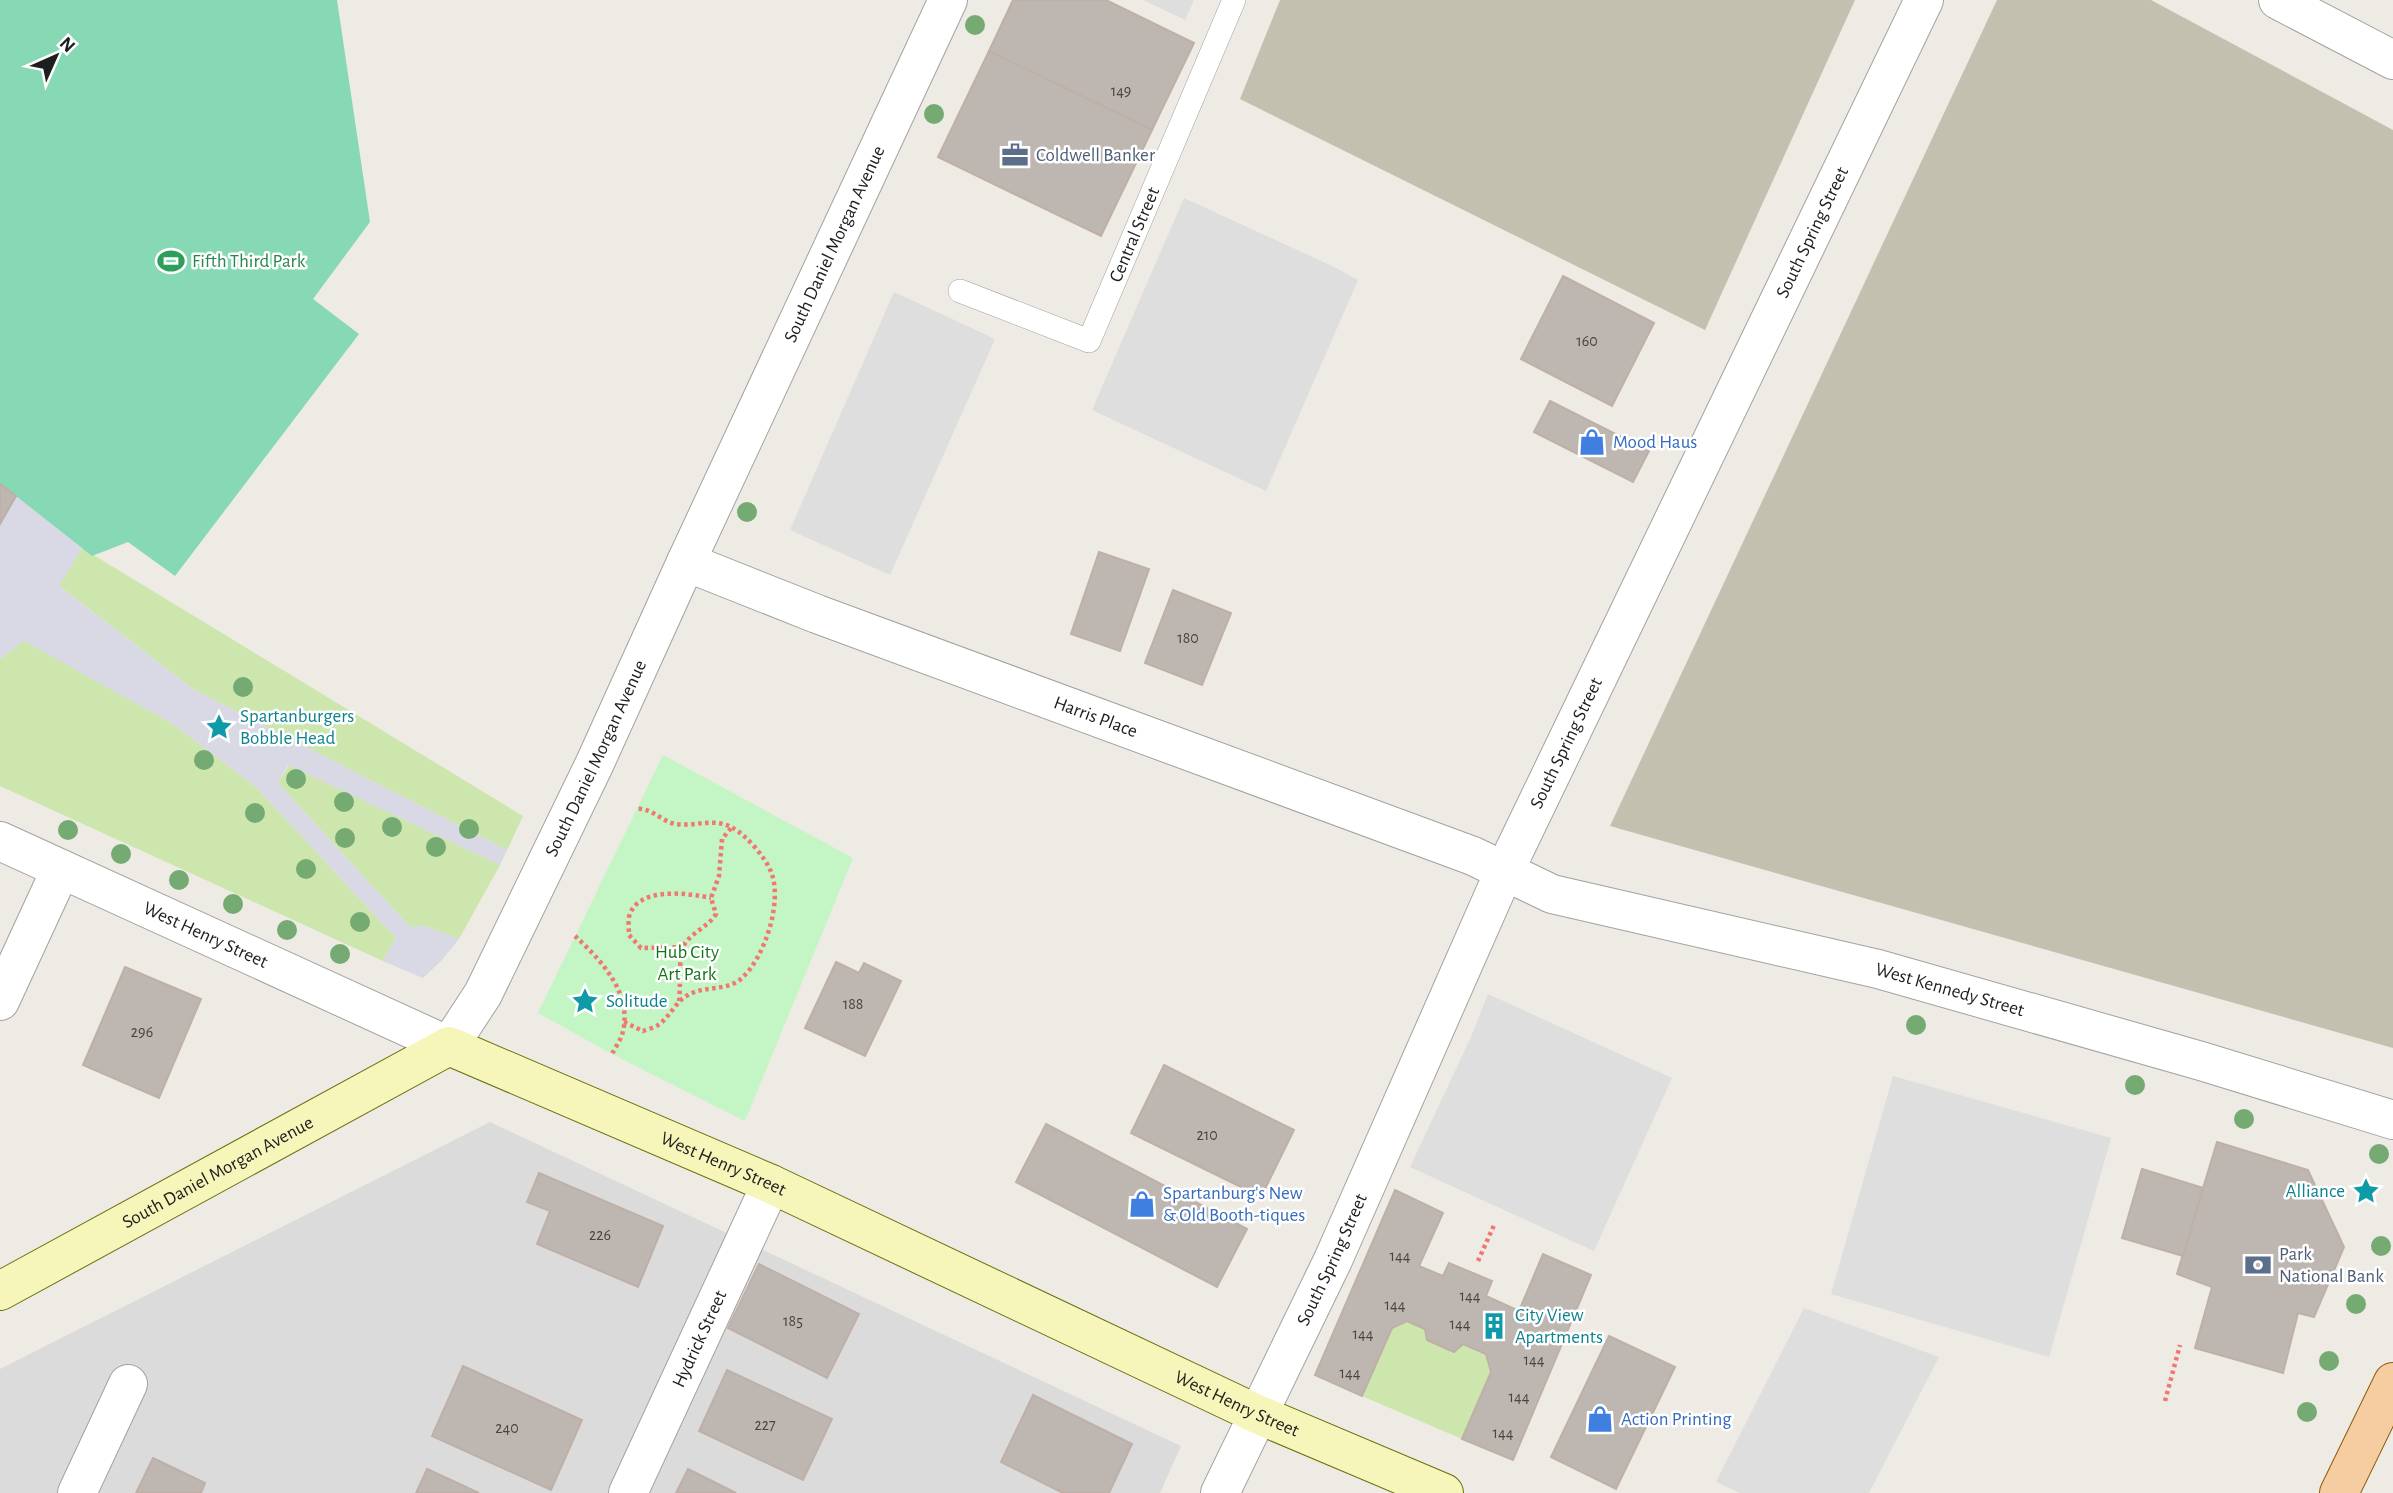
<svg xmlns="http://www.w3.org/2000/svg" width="2393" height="1493" viewBox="0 0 2393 1493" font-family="'Alegreya Sans',sans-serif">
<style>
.residential{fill:#dcdbdb}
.construction{fill:#c2c1b0}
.grass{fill:#cce6ad}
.park{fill:#c3f6c4}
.pitch{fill:#86d9b4}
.parking{fill:#dedede}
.plaza{fill:#d8d9e4}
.building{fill:#beb6b1;stroke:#bfb0a7;stroke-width:2}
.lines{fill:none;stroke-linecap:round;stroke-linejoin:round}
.service-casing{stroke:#a2a2a2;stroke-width:24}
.minor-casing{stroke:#a2a2a2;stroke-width:40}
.tertiary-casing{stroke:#a2a2a2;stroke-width:40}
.secondary-casing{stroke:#696e0b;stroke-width:40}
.primary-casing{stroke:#8e5b09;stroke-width:40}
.path{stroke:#f17872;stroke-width:4.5;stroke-dasharray:3.5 3.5;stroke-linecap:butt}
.service{stroke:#fff;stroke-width:23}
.minor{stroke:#fff;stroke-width:38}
.tertiary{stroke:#fff;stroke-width:38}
.secondary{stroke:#f6f5ba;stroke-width:38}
.primary{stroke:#f6cda1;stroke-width:38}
.tree{fill:#75aa72}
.labels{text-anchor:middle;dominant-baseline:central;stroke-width:5;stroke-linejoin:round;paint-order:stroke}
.number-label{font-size:16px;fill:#464443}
.service-label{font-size:19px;fill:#4e5e75;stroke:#fff;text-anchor:start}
.street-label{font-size:19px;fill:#1e1e1e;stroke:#fff}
.leisure-label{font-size:19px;fill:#27864d;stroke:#fff;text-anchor:start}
.shop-label{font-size:19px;fill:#366cbe;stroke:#fff;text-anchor:start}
.culture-label{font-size:19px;fill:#0d838f;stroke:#fff;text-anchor:start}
.park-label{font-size:19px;fill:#127515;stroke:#fff}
</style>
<rect width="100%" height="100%" fill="#eeeae4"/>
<!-- residential -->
<path class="residential" d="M490,1122L1181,1446L1160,1493H0V1369Z"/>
<!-- construction -->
<g class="construction">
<path d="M1280,0H1855L1705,330L1240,99Z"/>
<path d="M1997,0H2151L2393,130V1048L1610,826Z"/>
</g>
<!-- grass -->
<g class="grass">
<path d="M82,548L523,816L507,850L193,689L58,585Z"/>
<path d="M24,640L173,724L256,787L396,938L383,961L0,786V659Z"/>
<path d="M289,765L500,865L459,939L425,926L410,927L278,783Z"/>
<path d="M1407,1321L1425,1329L1428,1340L1454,1352L1463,1344L1486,1354L1491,1372L1462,1439L1362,1396L1392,1328Z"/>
</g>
<!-- park -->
<path class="park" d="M663,755L853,858L745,1121L612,1054L538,1013Z"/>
<!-- pitch -->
<path class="pitch" d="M0,0H337L370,222L313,299L359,334L175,576L128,542L92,556L16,497L0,524Z"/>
<!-- parking -->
<g class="parking">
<path d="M1143,0H1194L1185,20Z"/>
<path d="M1184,198L1332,266L1358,280L1266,491L1092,410Z"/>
<path d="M894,292L995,339L890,575L790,530Z"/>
<path d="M1488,994L1672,1078L1594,1251L1410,1167L1471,1037Z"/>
<path d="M1893,1076L2111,1138L2049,1357L1831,1294Z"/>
<path d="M1804,1308L1939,1357L1869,1493H1740L1716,1482Z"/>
</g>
<!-- plaza -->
<path class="plaza" d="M16,496L82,548L59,586L193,689L507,850L500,865L288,765L278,783L410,927L425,926L459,939L441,961L423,978L383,961L396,938L256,787L173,724L24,641L0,659V524Z"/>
<!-- building -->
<g class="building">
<path d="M1013,0H1106L1194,43L1152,130L989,51Z"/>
<path d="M989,51L1152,130L1101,236L938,157Z"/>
<path d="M1563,276L1654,323L1612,406L1521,359Z"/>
<path d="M1550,401L1649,451L1633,482L1534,432Z"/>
<path d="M0,484L16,496L0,524Z"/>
<path d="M1099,552L1149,569L1120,651L1071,634Z"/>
<path d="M1173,590L1231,613L1202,685L1145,663Z"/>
<path d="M836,962L859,973L864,963L901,981L865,1056L805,1028Z"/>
<path d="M125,967L201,999L159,1098L83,1065Z"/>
<path d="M1164,1065L1294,1130L1261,1197L1131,1133Z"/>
<path d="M1046,1124L1247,1229L1217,1287L1016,1182Z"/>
<path d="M2217,1142L2308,1170L2344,1247L2314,1317L2298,1313L2283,1373L2195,1348L2212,1287L2177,1274Z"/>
<path d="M2142,1169L2203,1188L2183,1256L2122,1238Z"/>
<path d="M539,1173L663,1226L638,1287L537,1244L550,1211L527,1202Z"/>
<path d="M1395,1190L1443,1213L1419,1266L1443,1276L1449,1263L1492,1281L1486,1296L1519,1311L1543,1254L1591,1275L1513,1460L1462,1439L1491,1372L1486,1354L1463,1344L1454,1352L1427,1340L1425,1329L1407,1321L1392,1328L1362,1396L1315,1375Z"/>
<path d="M759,1264L859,1314L827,1378L728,1328Z"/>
<path d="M1609,1336L1675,1367L1616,1489L1551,1457Z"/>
<path d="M463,1366L582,1420L551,1490L432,1436Z"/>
<path d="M727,1370L832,1419L803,1480L699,1431Z"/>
<path d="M1033,1395L1132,1444L1109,1493H1063L1001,1462Z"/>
<path d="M153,1458L205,1483L201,1493H136Z"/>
<path d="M427,1469L479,1493H416Z"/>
<path d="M688,1469L736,1493H676Z"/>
</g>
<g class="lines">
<defs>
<g id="service">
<path id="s1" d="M960,291L1089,341L1234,0"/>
</g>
<g id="minor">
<path id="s2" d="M686,562L817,614L1473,856L1552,894L1878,969L2201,1061L2393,1120"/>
<path d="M0,1001L61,869"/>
<path d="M77,1493L128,1384"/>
<path id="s3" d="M628,1493L771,1184"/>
<path id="s4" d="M1220,1493L1333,1260L1504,872L1924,0"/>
</g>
<g id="tertiary">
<path d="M2278,0L2393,60"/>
<path id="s5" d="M0,841L449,1046L483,994L594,765L686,562L948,0"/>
</g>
<g id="secondary">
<path id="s6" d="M0,1291L449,1046L771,1184L1257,1414L1444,1493"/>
</g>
<path id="primary" d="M2339,1493L2393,1382"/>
</defs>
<!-- service casing -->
<use href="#service" class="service-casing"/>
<!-- minor casing -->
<use href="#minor" class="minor-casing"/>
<!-- tertiary casing -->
<use href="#tertiary" class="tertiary-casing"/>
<!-- secondary casing -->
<use href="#secondary" class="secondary-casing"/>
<!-- primary casing -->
<use href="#primary" class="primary-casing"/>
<!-- path -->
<g class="path">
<path d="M575,936C602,961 634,995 622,1035C620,1041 615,1048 612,1054"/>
<path d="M683,947L641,948L629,935C629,930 628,923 629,917C637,886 688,893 711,898"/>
<path d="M679,1001C681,987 678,956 684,945C692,932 708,927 716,914L711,898L719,876L722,839L732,827"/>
<path d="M624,1022L643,1031C647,1029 654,1028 658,1025C670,1017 675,1002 688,995C705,985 728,992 743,977C765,956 783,901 771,872C766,858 746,835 733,828C714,817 696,827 675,824C661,821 651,807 636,809"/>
<path d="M1478,1261L1495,1223"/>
<path d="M2165,1401L2180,1345"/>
</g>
<!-- service -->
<use href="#service" class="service"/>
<!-- minor -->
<use href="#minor" class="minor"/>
<!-- tertiary -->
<use href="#tertiary" class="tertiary"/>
<!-- secondary -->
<use href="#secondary" class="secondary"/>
<!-- primary -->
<use href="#primary" class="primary"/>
</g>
<!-- trees -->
<g class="tree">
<circle cx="975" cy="25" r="10"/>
<circle cx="934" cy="114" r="10"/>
<circle cx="747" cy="512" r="10"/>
<circle cx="243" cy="687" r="10"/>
<circle cx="204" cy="760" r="10"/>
<circle cx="296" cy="779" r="10"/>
<circle cx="344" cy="802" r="10"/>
<circle cx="255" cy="813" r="10"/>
<circle cx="392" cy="827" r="10"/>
<circle cx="469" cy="829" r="10"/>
<circle cx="68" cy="830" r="10"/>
<circle cx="345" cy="838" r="10"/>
<circle cx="436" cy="847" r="10"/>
<circle cx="121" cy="854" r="10"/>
<circle cx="306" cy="869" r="10"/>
<circle cx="179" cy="880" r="10"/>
<circle cx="233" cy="904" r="10"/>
<circle cx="360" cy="922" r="10"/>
<circle cx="287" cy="930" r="10"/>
<circle cx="340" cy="954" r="10"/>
<circle cx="1916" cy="1025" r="10"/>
<circle cx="2135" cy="1085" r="10"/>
<circle cx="2244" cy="1119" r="10"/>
<circle cx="2379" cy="1154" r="10"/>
<circle cx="2381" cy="1246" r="10"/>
<circle cx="2356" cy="1304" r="10"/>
<circle cx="2329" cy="1361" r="10"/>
<circle cx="2307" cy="1412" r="10"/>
</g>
<!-- icons -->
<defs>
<symbol id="office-bare" viewBox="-9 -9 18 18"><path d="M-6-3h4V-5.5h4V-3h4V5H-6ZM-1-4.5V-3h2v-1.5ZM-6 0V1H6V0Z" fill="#5c6f8a" stroke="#fff" stroke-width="2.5" paint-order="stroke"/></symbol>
<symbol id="stadium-bare" viewBox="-9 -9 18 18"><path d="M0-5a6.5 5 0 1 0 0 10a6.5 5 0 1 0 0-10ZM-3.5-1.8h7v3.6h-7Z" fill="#2e9e5b" stroke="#fff" stroke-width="2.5" paint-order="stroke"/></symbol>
<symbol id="shop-bare" viewBox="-9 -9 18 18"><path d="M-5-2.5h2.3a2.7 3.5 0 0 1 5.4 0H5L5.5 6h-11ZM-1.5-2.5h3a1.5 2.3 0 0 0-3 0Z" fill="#3f7fe0" stroke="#fff" stroke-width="2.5" paint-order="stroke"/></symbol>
<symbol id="sight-bare" viewBox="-9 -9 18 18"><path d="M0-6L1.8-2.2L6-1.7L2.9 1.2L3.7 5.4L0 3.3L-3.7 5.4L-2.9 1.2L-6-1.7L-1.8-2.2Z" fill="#0f9aa8" stroke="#fff" stroke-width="2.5" paint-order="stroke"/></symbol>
<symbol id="bank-bare" viewBox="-9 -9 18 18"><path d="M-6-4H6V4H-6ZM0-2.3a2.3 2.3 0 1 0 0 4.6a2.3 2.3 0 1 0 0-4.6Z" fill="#5c6f8a" stroke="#fff" stroke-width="2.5" paint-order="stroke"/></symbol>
<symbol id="building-bare" viewBox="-9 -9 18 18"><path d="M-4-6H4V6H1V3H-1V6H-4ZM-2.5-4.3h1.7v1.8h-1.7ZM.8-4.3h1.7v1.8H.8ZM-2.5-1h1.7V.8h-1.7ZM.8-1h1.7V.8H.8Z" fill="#0f9aa8" stroke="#fff" stroke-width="2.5" paint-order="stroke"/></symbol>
</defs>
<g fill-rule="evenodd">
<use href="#office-bare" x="996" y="136" width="38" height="38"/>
<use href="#stadium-bare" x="152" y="242" width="38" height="38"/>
<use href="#shop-bare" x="1573" y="423" width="38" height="38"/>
<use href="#sight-bare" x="200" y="708" width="38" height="38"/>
<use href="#sight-bare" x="566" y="982" width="38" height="38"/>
<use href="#sight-bare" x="2347" y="1172" width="38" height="38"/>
<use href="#shop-bare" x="1123" y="1185" width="38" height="38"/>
<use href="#bank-bare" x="2239" y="1246" width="38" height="38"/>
<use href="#building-bare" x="1475" y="1307" width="38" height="38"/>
<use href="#shop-bare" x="1581" y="1400" width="38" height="38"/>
</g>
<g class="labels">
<!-- number labels -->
<g class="number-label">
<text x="1121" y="91">149</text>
<text x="1587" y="341">160</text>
<text x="1188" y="638">180</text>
<text x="853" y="1004">188</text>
<text x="142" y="1032">296</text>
<text x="1207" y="1135">210</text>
<text x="600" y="1235">226</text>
<text x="1400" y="1256">144</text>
<text x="1470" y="1296">144</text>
<text x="1395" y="1305">144</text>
<text x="793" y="1321">185</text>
<text x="1460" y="1324">144</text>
<text x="1363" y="1334">144</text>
<text x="1534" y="1360">144</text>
<text x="1350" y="1373">144</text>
<text x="1519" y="1397">144</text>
<text x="765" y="1425">227</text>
<text x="507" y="1428">240</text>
<text x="1503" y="1433">144</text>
</g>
<!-- service labels -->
<g class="service-label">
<text x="1036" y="155">Coldwell Banker</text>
<text x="2279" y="1254">Park<tspan x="2279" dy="22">National Bank</tspan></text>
</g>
<!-- street labels -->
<g class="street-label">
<text stroke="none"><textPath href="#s4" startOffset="1393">South Spring Street</textPath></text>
<text stroke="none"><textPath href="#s1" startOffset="254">Central Street</textPath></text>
<text stroke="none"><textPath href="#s5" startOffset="1384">South Daniel Morgan Avenue</textPath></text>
<text stroke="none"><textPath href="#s2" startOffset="438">Harris Place</textPath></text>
<text stroke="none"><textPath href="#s4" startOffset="826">South Spring Street</textPath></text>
<text stroke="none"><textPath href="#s5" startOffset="817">South Daniel Morgan Avenue</textPath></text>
<text stroke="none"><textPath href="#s5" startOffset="226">West Henry Street</textPath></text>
<text stroke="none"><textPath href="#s2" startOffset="1337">West Kennedy Street</textPath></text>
<text stroke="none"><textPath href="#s6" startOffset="810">West Henry Street</textPath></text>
<text stroke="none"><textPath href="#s6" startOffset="248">South Daniel Morgan Avenue</textPath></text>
<text stroke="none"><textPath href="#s4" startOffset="259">South Spring Street</textPath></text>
<text stroke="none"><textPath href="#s3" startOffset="170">Hydrick Street</textPath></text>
<text stroke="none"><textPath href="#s6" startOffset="1377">West Henry Street</textPath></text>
</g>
<!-- leisure labels -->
<g class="leisure-label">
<text x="192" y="261">Fifth Third Park</text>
</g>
<!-- shop labels -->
<g class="shop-label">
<text x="1613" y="442">Mood Haus</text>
<text x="1163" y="1193">Spartanburg's New<tspan x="1163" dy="22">&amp; Old Booth-tiques</tspan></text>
<text x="1621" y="1419">Action Printing</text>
</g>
<!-- culture labels -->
<g class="culture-label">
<text x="240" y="716">Spartanburgers<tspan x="240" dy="22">Bobble Head</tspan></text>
<text x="606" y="1001">Solitude</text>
<text x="2345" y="1191" text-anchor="end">Alliance</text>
<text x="1515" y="1315">City View<tspan x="1515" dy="22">Apartments</tspan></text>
</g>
<!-- park labels -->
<g class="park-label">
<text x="687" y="952">Hub City<tspan x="687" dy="22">Art Park</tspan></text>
</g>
</g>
<!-- north arrow -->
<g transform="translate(56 56) rotate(45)" stroke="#ffffff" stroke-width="5" paint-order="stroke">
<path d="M0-5L12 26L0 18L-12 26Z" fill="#1e1e1e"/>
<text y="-10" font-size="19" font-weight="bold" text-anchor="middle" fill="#1e1e1e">N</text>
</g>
</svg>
